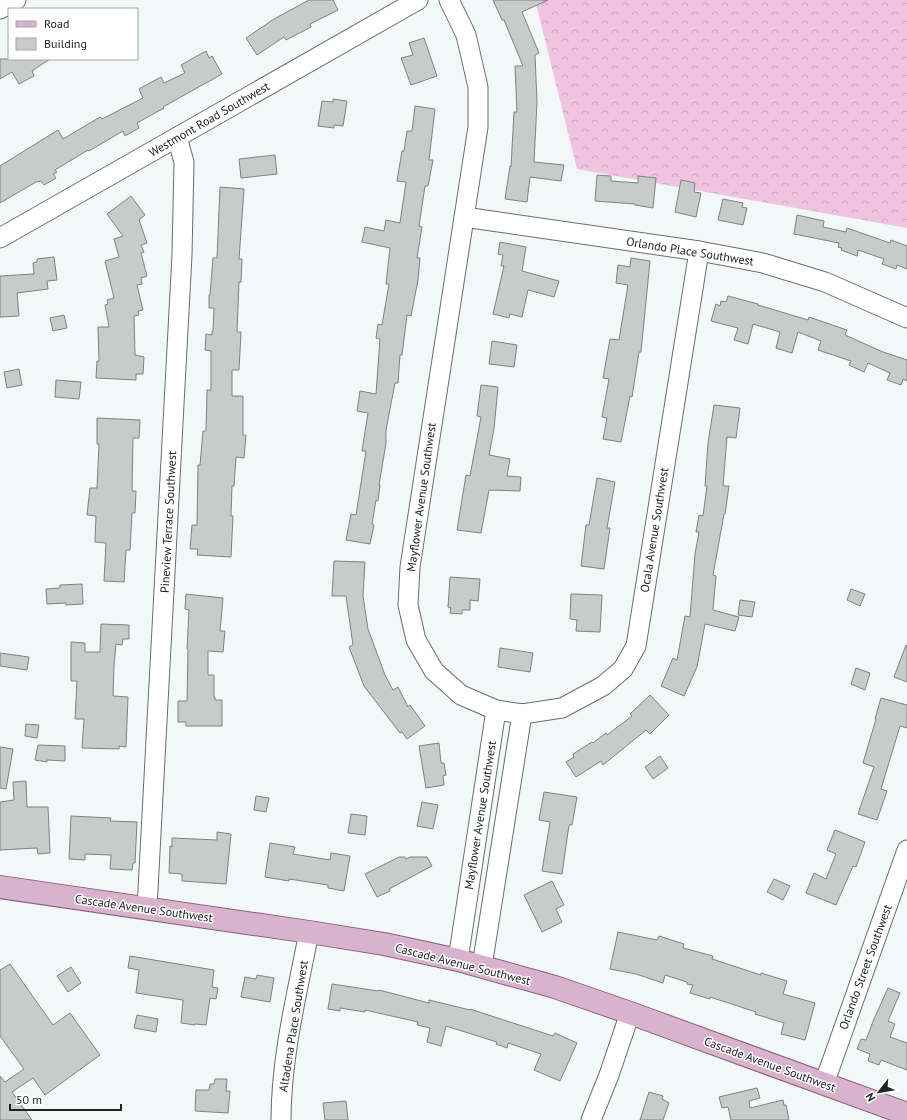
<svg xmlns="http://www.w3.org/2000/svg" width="907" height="1120" viewBox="0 0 907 1120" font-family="'PT Sans',sans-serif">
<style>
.forest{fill:url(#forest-crowns)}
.building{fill:#c7cccb;stroke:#7e8282}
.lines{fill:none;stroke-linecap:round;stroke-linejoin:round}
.minor-casing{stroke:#696d6c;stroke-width:21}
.major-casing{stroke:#88607b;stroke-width:24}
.minor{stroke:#fff;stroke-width:19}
.major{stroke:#d9b3cd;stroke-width:22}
.labels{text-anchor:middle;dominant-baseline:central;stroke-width:3;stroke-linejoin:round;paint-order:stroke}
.street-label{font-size:12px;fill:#212323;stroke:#fff}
</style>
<defs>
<pattern id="forest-crowns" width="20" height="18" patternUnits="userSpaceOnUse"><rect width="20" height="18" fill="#f0c3df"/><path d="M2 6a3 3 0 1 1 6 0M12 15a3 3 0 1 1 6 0" fill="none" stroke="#cea7bf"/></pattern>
</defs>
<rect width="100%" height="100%" fill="#f2f7f7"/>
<!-- forest -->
<path class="forest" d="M535,0H907V228L577,169Z"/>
<!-- building -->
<g class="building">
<path d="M309,0H333L338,10L310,24L311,27L286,40L284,37L257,55L246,38L274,19Z"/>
<path d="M493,0H548L522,12L539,53L535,55L537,102L534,162L564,165L561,181L530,177L527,202L505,199L510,166L511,167L514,112H517L515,66H523L504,20H502Z"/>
<path d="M424,38L437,76L411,85L401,58L413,55L409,43Z"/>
<path d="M206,51L209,58L212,56L222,74L163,107L164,108L137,123L139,128L125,136L123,131L89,151L88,150L55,170L57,172L53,174L56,178L44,185L41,181L36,182L0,203V166L58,130L63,139L100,117L102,119L143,98L139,89L161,77L164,83L185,73L181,65Z"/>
<path d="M0,59H50L32,71L34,76L19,84L12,72L0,79Z"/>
<path d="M333,99L347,101L343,126L334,125V128L318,126L322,101L333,102Z"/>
<path d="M415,106L435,109L429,160H433L428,186H425L419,226L422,227L417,258H420L418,280L411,316L407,315L402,355H400L398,383H395L386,430V443L379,485H380L378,501L376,500L372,524L374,525L370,544L346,540L351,514L356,515L366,451H362L368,413L357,411L360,391L376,394L380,339L376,338L378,324L382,325L389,284H386L390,248L362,242L365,227L384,231L386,220L400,223L406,182L397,181L402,151H404L407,131H412Z"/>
<path d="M275,155L277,174L241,178L239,159Z"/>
<path d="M597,175L611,176V181L638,183V176L656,178L653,208L635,205V204L595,201Z"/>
<path d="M681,180L695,183L694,192L701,193L696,217L675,212Z"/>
<path d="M220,187L244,189L239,259H242L241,282H239L237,332H241L239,370H232V396H243V435H246L244,458L236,457L234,486H232L231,516H233L231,557L197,555L198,549H190L192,525H197L198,465H200L203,431H206L207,390H211V351L205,350L206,334L212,335V331H213L214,308H209V295H210L213,258H217Z"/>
<path d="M131,196L145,215L139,220L147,243L141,245L144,252L141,253L147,276L141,278L142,284L137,285L143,310L138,311L139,315L134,316L135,355L144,357L143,374H136V380L96,378L97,361H99L98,327H109L105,305L108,304L107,300L114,298L105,261L119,257L114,239L123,236L107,214Z"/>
<path d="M723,199L743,203L742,207L747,208L743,225L718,220Z"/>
<path d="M797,215L824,221L823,227L846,232L847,228L890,243L891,240L907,246V269L897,265L896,269L882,264L884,259L858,250L857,256L841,250L842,248L838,247L839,243L794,234Z"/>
<path d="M500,242L526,247L522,271L559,281L554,297L528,290L522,317L510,314L509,318L493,314L504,266H501L503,255L498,254Z"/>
<path d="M54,257L57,280L47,281L48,289L17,293L19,316L0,317V276L34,274L33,263L37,262V259Z"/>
<path d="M631,258L650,261L641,352H639L632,397L630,396L621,442L603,439L607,418L602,417L609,379L603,378L610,339L619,340L628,285L616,283L618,265L630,267Z"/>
<path d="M728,296L758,304V305L808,320L809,317L847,330L845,335L883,352L907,360V381L903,379L901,385L887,380L890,373L868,363L864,372L849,365L851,361L818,350L821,341L798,332L792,353L776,348L780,332L753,324L748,344L734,340L738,328L711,321L716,304L720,306L721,301L726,302Z"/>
<path d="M64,315L67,328L53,331L50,318Z"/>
<path d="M492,341L517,345L514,367L489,364Z"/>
<path d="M19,369L22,385L7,388L4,372Z"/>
<path d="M56,380L81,382L79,399L55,397Z"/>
<path d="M481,385L498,387L494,429L489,455L510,459L507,476L521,477L520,491L489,490L481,533L457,530L466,475L470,476L481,417L477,416Z"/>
<path d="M714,405L740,408L736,438L727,437L723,486H729L725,514H724L713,575L716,576L713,610L739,617L735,631L705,624L697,667L684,696L661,686L673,658L677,660L685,616L690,617L695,554L699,532H696L699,515L703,516L707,486H705L708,443Z"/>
<path d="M97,418L140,420L139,438H133L132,491H136L135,513H132L130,550H126L124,582L104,581L106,543L95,542L96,516L87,515L90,488H97L99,444H97Z"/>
<path d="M597,478L615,482L607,528H610L604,569L581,566L586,525H589Z"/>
<path d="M334,561L365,562L363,596L368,629L385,675L393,690L398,687L408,707L410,705L425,726L407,739L402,732L400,733L364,686L349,647L353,645L346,596H332Z"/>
<path d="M450,577L480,579L478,601L470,600V610H462V614L450,613L451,608L448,607Z"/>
<path d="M82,584L83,604L66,605V603L47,604L46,589L60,588V585Z"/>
<path d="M851,589L865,594L860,606L847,600Z"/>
<path d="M186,594L223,598L220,631H225L223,652L208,651V675H214V697H215V700H222V726H186V722H178V701H187L188,650L187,649L189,610L185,609Z"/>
<path d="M571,594L602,595L600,632L576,631L577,620L570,619Z"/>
<path d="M740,600L755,602L752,617L738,615Z"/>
<path d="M101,624L129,625V639H123L122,645L116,644L114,666L113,696L128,697L126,747L119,746V749L82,748L84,719H75L77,681H71V642L85,643V652H100Z"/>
<path d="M906,645L907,646V682L894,677Z"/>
<path d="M500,648L533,653L530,672L498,667Z"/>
<path d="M0,653L29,657L27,670L0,666Z"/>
<path d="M856,668L870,673L865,690L851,684Z"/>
<path d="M650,695L669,715L650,734L646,730L603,765L601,761L576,777L566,762L574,757L573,754L592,742L593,743L606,733L607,735L632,716L630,714Z"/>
<path d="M881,698L907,705V728L900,726L881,789L887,791L877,820L858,814L874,767L863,763L876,719H875Z"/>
<path d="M26,724L39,725L37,738L25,736Z"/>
<path d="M439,743L441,763H444L446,775L443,776L444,785L426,788L419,746Z"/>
<path d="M38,745L65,746V761L47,760V762L35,760Z"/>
<path d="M0,747L13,749L6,789L0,788Z"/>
<path d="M660,756L668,768L653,779L645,767Z"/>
<path d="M26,781L27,807H48L50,853L38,854L37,848L0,850V802L14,800L13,782Z"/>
<path d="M544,792L577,797L572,825H569L562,874L542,871L550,822L539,820Z"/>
<path d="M256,796L269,798L266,812L254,810Z"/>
<path d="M422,802L438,805L433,829L417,826Z"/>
<path d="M351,814L367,816L365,835L348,833Z"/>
<path d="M71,816L111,818L110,821L137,822L135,863H133L132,870L110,869L111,855L85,854V860L69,859Z"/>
<path d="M835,830L865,842L856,867L853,866L836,905L806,893L814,873L826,879L836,854L827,850Z"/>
<path d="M217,832L231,834L226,884L182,881V874L169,873L170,846L172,847V838L217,840Z"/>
<path d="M270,843L295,847L293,854L330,860L331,853L350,856L344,891L328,888V885L289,879V881L265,877Z"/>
<path d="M399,857H405L406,859L410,857H427L432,866L389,889L390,891L377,897L365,874Z"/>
<path d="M774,879L790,886L783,900L767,892Z"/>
<path d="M552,881L564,905L556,909L562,922L542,932L524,895Z"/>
<path d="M618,932L657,940L659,936L684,944L683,948L713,956L712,959L761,975V973L787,981L783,994L815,1003L805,1040L781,1034L784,1023L755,1014L756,1012L710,997V999L690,993L693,985L687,984V982L665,975L663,983L636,974L610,969Z"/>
<path d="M130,956L214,970L212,987L218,988L216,999L210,998L206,1025L195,1024V1025L181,1023L183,1000L136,993L139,970L128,968Z"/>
<path d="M10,964L53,1025L70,1013L100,1055L45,1095L33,1078L12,1092L32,1120H0V1076L5,1082L24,1069L0,1036V970Z"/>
<path d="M71,967L81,983L68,992L57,976Z"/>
<path d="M257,975L274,978L270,1002L241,997L245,977L256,979Z"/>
<path d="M332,984L378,991L379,990L429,1003V1000L470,1010V1009L553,1036L555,1033L577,1043L560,1081L534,1070L541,1054L508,1043L507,1048L496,1044L497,1042L446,1026L441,1046L427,1042L430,1028L417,1025L418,1022L365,1010V1012L340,1008V1011L328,1009Z"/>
<path d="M888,988L900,993L888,1021L895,1024L890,1037L907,1043V1070L881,1060L879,1065L868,1061L870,1054L857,1049L861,1039L866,1040L874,1019Z"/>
<path d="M137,1015L158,1019L156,1032L134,1028Z"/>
<path d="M215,1079H227L226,1091H230L228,1113L195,1111L196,1090H209L210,1084H214Z"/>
<path d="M757,1088L760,1098L749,1101L750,1108L783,1100L784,1105H786L789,1120H731L728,1107L722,1108L719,1097Z"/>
<path d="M649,1092L663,1096L662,1099L669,1103L663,1120H640Z"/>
<path d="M346,1101L348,1120H325L323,1103Z"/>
</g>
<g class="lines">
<defs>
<g id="minor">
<path d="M449,0L466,35L478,87V127L410,567L408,605L416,640L434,671L461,695L496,710L522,714L562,708L603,686L623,669L636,646L699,251"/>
<path d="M0,9L16,0"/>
<path d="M464,217L699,251L763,263L825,282L907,318"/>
<path d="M0,238L418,0"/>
<path d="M147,908L182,255L184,162L177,137"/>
<path d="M458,960L496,710"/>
<path d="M482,966L522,714"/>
<path d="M824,1084L907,850"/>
<path d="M281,1120C281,1057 297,994 309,932"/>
<path d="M591,1120L609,1075L630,1013"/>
</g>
<path id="major" d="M0,887L309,932L384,944L458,960L555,987L630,1013L907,1114"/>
</defs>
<!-- minor casing -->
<use href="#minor" class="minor-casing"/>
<!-- major casing -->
<use href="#major" class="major-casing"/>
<!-- minor -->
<use href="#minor" class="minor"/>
<!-- major -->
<use href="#major" class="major"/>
</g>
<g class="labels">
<!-- street labels -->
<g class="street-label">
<text transform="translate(209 119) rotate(-30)">Westmont Road Southwest</text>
<text transform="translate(690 251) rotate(9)">Orlando Place Southwest</text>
<text transform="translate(421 497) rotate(-82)">Mayflower Avenue Southwest</text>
<text transform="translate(168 522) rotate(-87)">Pineview Terrace Southwest</text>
<text transform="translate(654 530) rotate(-81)">Ocala Avenue Southwest</text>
<text transform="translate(480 815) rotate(-81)">Mayflower Avenue Southwest</text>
<text transform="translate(144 908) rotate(8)">Cascade Avenue Southwest</text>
<text transform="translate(463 964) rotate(14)">Cascade Avenue Southwest</text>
<text transform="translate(865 967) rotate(-70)">Orlando Street Southwest</text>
<text transform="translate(293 1026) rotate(-81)">Altadena Place Southwest</text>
<text transform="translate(770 1064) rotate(20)">Cascade Avenue Southwest</text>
</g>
</g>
<!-- legend -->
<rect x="8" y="8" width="130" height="52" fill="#ffffff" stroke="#a6a7a7"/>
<rect x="16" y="21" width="20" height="6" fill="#d9b3cd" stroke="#a6a7a7"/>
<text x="44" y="28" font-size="12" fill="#212323">Road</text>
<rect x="16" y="38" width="20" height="12" fill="#c7cccb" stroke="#a6a7a7"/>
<text x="44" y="48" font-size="12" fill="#212323">Building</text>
<!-- north arrow -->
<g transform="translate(879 1092) rotate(239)" stroke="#ffffff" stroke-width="3" paint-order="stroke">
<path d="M0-3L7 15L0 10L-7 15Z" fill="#212323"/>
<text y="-6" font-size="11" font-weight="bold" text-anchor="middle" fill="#212323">N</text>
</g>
<!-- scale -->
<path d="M10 1104v6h111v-6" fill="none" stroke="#212323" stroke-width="2"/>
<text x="16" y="1104" font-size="12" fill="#212323" stroke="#ffffff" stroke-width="3" paint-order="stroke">50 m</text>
</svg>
